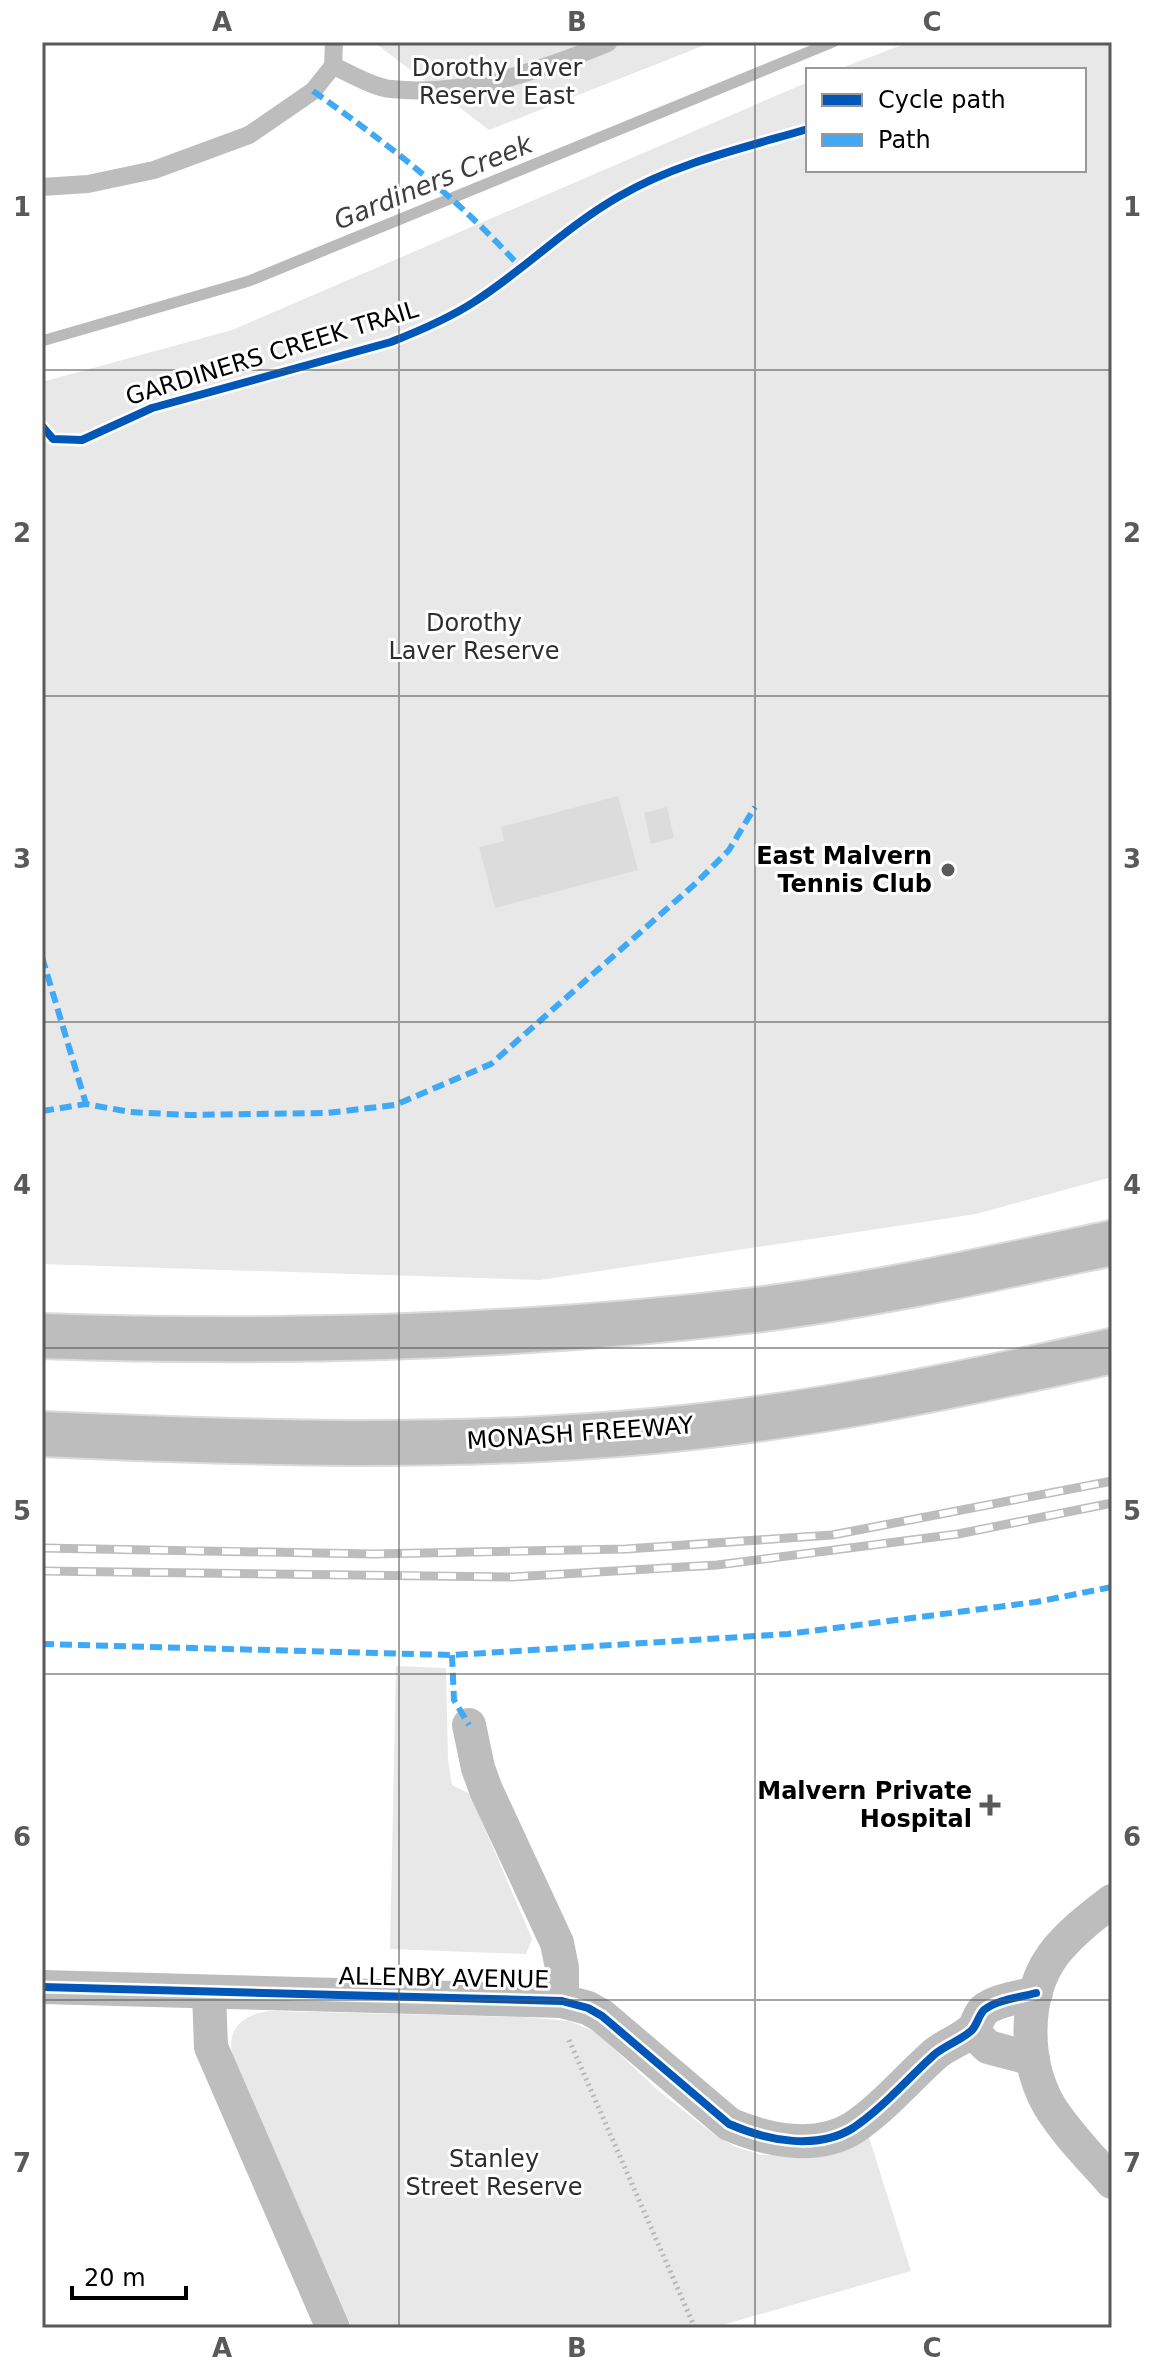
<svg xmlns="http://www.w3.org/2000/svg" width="1154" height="2370" viewBox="0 0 1154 2370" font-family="'DejaVu Sans',sans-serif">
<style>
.green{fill:#e8e8e8}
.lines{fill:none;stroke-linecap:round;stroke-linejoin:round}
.stream{stroke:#bababa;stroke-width:11}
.building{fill:#dcdcdc}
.highway-casing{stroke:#dbdbdb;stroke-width:48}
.path{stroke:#b8b8b8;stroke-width:5;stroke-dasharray:2 4;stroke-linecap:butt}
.lane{stroke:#bdbdbd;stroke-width:18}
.street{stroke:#bdbdbd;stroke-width:34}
.highway{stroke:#bdbdbd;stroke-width:44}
.rail-casing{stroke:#bdbdbd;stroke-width:9}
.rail{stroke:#fff;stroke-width:6;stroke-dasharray:18;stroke-linecap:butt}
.quiet{stroke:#3fa9f5;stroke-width:6;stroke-dasharray:12 6;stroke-linecap:butt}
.cycleway-casing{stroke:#fff;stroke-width:13}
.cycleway{stroke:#0057b8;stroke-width:8}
.grid{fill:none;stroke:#595959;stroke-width:2;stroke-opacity:0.55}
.poi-dot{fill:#595959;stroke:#fff;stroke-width:3}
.labels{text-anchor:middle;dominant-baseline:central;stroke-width:6;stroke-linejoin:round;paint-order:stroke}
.park-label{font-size:24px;fill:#2d2d2d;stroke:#fff}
.street-label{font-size:24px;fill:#000;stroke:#fff}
.poi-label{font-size:24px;font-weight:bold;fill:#000;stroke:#fff;text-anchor:end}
.water-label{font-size:26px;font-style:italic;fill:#3e3e3e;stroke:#fff}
.neatline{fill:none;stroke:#595959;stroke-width:3}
.grid-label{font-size:26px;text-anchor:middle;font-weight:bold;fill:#595959}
</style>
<rect width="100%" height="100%" fill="#fff"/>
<!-- green -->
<g class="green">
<path d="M374,42H713L489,130Z"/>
<path d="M910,42H1112V1177L976,1214L540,1280L42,1264V382L232,330L808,82V170H1084V70H836Z"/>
<path d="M396,1666L446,1668L448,1760L452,1785L470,1794L532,1939L526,1954L390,1949Z"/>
<path d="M269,2011L523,2017L569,2021L596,2032L660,2092L716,2136L736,2147L762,2155L808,2156L869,2137L911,2271L712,2328H352L232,2055C227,2027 244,2015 269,2011Z"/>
</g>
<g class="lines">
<!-- stream -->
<path class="stream" d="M42,341L249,281L833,42"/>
</g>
<!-- building -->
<g class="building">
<path d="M618,796L638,870L495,908L479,847L504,841L501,827Z"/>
<path d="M667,807L674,838L651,844L644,813Z"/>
</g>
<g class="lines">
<defs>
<g id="highway">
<path d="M42,1336C280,1344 519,1338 755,1310C876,1295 994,1268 1112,1243"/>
<path d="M42,1434C245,1443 450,1450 653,1431C808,1417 960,1385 1112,1351"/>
</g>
</defs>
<!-- highway casing -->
<use href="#highway" class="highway-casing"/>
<!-- path -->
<g class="path">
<path d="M42,443L49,436"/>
<path d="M569,2040L695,2328"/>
</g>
<!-- lane -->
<g class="lane">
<path d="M333,66C350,73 372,87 391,89C466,97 539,71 608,43"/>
<path d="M42,187L88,184L154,170L249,135L313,91L333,66L334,42"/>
</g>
<!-- street -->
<g class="street">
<path d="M469,1725L478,1768L486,1790L557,1943L562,1968V2001"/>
<path d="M1112,1901C1091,1917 1069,1934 1053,1955C1023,1997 1024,2063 1050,2107C1067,2134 1091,2158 1112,2182"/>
<path d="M42,1987L562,2001L588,2008L602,2016L729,2124C766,2140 816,2151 853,2128C883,2108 908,2078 935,2054C946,2045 961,2040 971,2031C977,2026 978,2016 984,2010C996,2000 1021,1997 1036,1993"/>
<path d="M209,1992L211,2047L333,2328"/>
<path d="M972,2031L988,2047L1033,2059"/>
</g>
<!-- highway -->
<use href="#highway" class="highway"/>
<defs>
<g id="rail">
<path d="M42,1548L373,1554L626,1549L832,1535L1112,1481"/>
<path d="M42,1571L512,1577L717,1565L958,1534L1112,1503"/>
</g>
</defs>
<!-- rail casing -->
<use href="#rail" class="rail-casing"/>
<!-- rail -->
<use href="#rail" class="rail"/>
<!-- quiet -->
<g class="quiet">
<path d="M313,91C388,144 458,198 520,267"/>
<path d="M42,957L86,1104"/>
<path d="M42,1111L86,1104L130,1112L188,1115L327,1113L395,1105L491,1064L695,884L729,850L755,807"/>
<path d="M42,1644L452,1655L788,1634L1036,1602L1112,1587"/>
<path d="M452,1655L454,1700L469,1725"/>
</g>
<defs>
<g id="cycleway">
<path d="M42,426L53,439L82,440L152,408L391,342C419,331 448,319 474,302C524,270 566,227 618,197C676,163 743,148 808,129"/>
<path d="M42,1987L562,2001L588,2008L602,2016L729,2124C766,2140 816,2151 853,2128C883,2108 908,2078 935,2054C946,2045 961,2040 971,2031C977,2026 978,2016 984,2010C996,2000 1021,1997 1036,1993"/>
</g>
</defs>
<!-- cycleway casing -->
<use href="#cycleway" class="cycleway-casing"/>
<!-- cycleway -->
<use href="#cycleway" class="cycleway"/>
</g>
<!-- grid -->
<path class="grid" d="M399,42V2328M755,42V2328M42,370H1112M42,696H1112M42,1022H1112M42,1348H1112M42,1674H1112M42,2000H1112"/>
<!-- markers -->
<g class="poi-dot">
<circle cx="948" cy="870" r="8"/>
<path d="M986 1793h8v8h8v8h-8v8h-8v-8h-8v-8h8z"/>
</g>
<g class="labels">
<!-- park labels -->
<g class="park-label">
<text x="497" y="68">Dorothy Laver<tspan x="497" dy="28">Reserve East</tspan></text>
<text x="474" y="623">Dorothy<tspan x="474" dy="28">Laver Reserve</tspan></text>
<text x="494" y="2159">Stanley<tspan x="494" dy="28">Street Reserve</tspan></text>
</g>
<!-- street labels -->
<g class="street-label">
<text transform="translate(272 353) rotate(-17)">GARDINERS CREEK TRAIL</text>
<text transform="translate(580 1433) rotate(-4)">MONASH FREEWAY</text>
<text transform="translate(444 1978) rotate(1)">ALLENBY AVENUE</text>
</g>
<!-- poi labels -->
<g class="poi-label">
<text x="932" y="856">East Malvern<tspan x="932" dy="28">Tennis Club</tspan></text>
<text x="972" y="1791">Malvern Private<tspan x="972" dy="28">Hospital</tspan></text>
</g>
<!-- water labels -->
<g class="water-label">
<text transform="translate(433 182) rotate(-22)">Gardiners Creek</text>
</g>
</g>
<!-- border -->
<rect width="1154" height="2370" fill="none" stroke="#ffffff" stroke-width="88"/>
<!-- legend -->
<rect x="806" y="68" width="280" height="104" fill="#ffffff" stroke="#999999" stroke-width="2"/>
<rect x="822" y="94" width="40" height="12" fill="#0057b8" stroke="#999999" stroke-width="2"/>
<text x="878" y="108" font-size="24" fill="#000000">Cycle path</text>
<rect x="822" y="134" width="40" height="12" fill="#3fa9f5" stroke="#999999" stroke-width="2"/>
<text x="878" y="148" font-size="24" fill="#000000">Path</text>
<!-- scale -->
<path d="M72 2286v12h114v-12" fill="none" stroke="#000000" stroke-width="4"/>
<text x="84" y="2286" font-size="24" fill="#000000" stroke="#ffffff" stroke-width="6" paint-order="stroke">20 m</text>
<rect x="44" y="44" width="1066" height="2282" class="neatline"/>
<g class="grid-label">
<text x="222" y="31">A</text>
<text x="577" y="31">B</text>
<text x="932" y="31">C</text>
<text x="22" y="216">1</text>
<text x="1132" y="216">1</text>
<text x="22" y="542">2</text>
<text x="1132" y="542">2</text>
<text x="22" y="868">3</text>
<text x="1132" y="868">3</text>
<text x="22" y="1194">4</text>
<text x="1132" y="1194">4</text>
<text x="22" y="1520">5</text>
<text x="1132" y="1520">5</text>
<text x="22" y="1846">6</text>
<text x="1132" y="1846">6</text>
<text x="22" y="2172">7</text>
<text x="1132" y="2172">7</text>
<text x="222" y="2357">A</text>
<text x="577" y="2357">B</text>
<text x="932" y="2357">C</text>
</g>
</svg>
